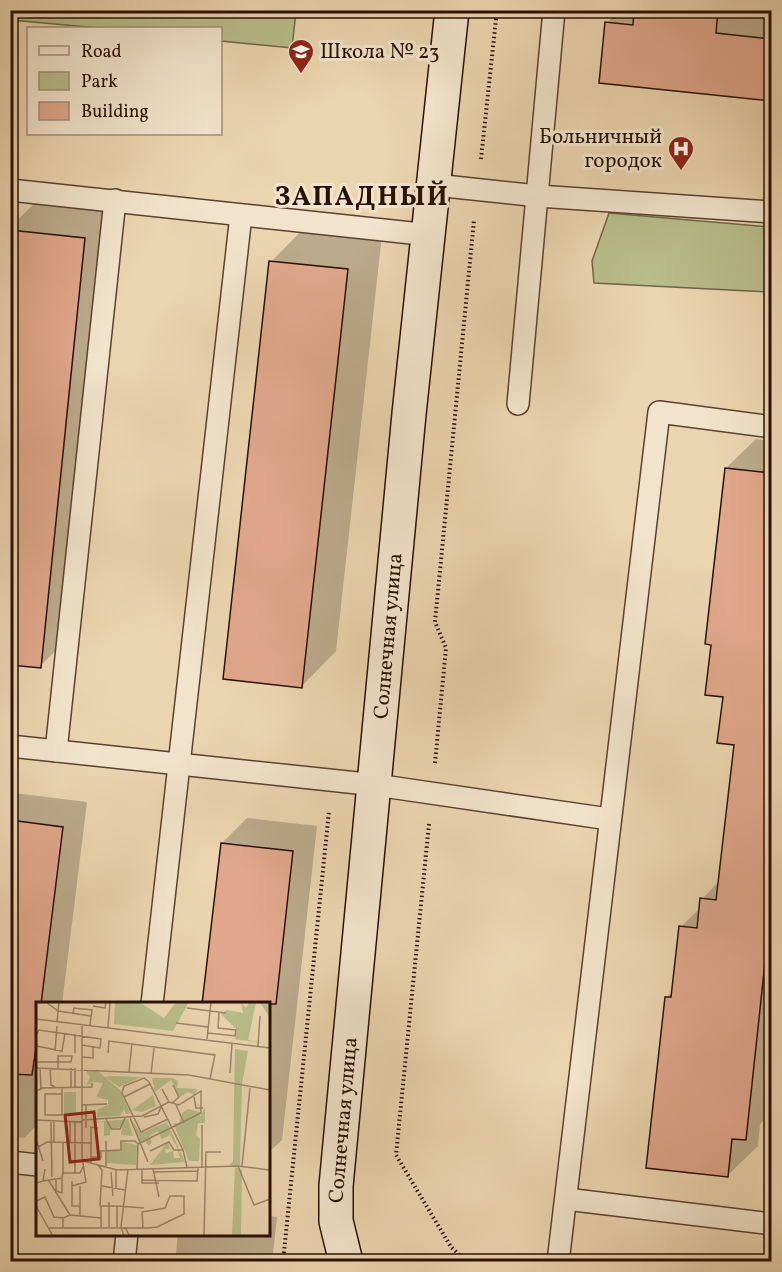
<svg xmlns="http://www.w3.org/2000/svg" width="782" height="1272" viewBox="0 0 782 1272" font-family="Vollkorn,serif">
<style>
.green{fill:#b8bd8b;stroke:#706648;stroke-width:1.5}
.shadow{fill:#0003}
.building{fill:#e0a78c;stroke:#291004;stroke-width:1.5}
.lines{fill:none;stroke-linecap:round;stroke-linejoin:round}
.lane-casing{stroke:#5a412f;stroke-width:24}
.secondary-casing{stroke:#291004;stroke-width:36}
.path{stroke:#291004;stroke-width:4;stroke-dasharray:1.5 3;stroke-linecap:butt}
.lane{stroke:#f2e4cc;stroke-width:21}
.secondary{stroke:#f2e4cc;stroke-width:33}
.labels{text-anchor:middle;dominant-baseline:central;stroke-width:6;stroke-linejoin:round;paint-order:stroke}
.poi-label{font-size:21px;fill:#291004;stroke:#f2e4cc;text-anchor:start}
.street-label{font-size:21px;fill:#291004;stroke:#f2e4cc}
.district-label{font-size:27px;font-weight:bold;letter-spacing:1.5px;fill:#291004;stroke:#f2e4cc}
.inset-road{fill:none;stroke:#9d866b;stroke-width:1.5}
.view{fill:#8f2418;fill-opacity:0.15;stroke:#8f2418;stroke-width:3}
.inset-edge{fill:none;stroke:#291004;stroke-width:3}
</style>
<rect width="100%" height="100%" fill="#ebd5b0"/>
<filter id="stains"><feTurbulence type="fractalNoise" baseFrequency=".00333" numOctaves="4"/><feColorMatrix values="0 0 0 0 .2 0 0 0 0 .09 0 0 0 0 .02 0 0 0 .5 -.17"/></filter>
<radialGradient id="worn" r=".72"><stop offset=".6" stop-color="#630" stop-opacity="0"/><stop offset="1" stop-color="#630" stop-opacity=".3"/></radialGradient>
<!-- green -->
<g class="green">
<path d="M10,11L11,10L296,11L292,48L221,41L220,28H99L11,20Z"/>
<path d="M609,213L771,227V292L594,283L592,261Z"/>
</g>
<!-- shadow -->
<g class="shadow">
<path d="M619,10H734L733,16L772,20V100L600,82L607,23Z"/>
<path d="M43,195L120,203L76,631L40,666L10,663V227Z"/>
<path d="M306,226L382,235L336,651L301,687L271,262Z"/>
<path d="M756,439L772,441V1112L760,1124L758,1146L728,1175L667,997L673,991L681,927L701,907L702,899L720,880L735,744L724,695L726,468Z"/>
<path d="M14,793L87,802L62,1004H38V1124L24,1138L10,1136V797Z"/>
<path d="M247,818L317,826L282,1140L268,1153V1004L222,843Z"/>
<path d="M268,1216L277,1217L272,1262H175L178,1234H268Z"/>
</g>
<!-- building -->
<g class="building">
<path d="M634,10H718L716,33L771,39V101L599,83L605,22L633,25Z"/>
<path d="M10,230L85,238L41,668L10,665Z"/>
<path d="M269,261L348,269L302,688L223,679Z"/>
<path d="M725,468L771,473V954L766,953L746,1140L732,1139L728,1177L646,1168L665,997H671L679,926L697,928L700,898L716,900L734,745L717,743L723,697L705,695L711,645L705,644Z"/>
<path d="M10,820L63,827L41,1004H38V1033L32,1075L10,1074Z"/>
<path d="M221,843L293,851L276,1004H202Z"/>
</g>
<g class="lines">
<defs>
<g id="lane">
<path d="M435,185L538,196L772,212"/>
<path d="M10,190L430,235"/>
<path d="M518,404L554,10"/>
<path d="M10,746L376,785L609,819"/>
<path d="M56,751L115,200"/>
<path d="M152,1004L241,215"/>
<path d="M10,1162L38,1165"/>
<path d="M566,1199L772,1224"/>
<path d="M124,1262L127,1234"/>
<path d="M558,1262L659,412L772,427"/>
</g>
<path id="secondary" d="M346,1262L336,1221V1186L409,414L452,10"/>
</defs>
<!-- lane casing -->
<use href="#lane" class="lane-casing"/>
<!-- secondary casing -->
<use href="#secondary" class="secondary-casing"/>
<!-- path -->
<g class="path">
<path d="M481,159L497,10"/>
<path d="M435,763L446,648L435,622L474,220"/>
<path d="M429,824L396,1155L451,1247L467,1262"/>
<path d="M283,1262L329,811"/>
</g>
<!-- lane -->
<use href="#lane" class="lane"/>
<!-- secondary -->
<use href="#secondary" class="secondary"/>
</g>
<!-- icons -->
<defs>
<symbol id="school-pin" viewBox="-11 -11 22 30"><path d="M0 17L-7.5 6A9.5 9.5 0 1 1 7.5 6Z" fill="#8f2418" stroke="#f2e4cc"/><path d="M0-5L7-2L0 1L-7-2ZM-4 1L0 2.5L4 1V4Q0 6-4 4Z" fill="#fff"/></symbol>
<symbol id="hospital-pin" viewBox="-11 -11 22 30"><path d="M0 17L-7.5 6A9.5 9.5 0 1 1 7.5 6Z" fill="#8f2418" stroke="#f2e4cc"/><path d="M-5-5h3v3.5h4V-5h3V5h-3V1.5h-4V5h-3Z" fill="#fff"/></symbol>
</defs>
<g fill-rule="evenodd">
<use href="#school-pin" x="286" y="37" width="30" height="40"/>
<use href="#hospital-pin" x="666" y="134" width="30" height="40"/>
</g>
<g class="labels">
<!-- poi labels -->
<g class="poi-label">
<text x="320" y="52">Школа № 23</text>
<text x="662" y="137" text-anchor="end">Больничный<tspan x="662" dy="24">городок</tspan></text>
</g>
<!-- street labels -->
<g class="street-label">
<text transform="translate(389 636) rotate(-85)">Солнечная улица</text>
<text transform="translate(344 1120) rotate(-85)">Солнечная улица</text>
</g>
<!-- district labels -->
<g class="district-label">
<text x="362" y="198">ЗАПАДНЫЙ</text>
</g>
</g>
<!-- overview -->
<g transform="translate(36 1002)">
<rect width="234" height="234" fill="#ebd5b0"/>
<path d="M79,0H103L128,16L140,0H153L137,29L78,22ZM205,0L210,6L213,0H234V16L225,2L220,1L212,38L234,42L199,37L201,28L185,12L191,8L207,11ZM199,47L212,49L206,82L204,163L196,164L193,163L197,159ZM50,68L62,69L84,88L94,111L90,112L88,107L84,114L61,115L62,107L72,103V98L60,95L67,81L56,80L50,84L54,76ZM69,75L74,74L105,75L83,85ZM116,76H137L142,79L141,86L162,87L158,93L152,90L144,95L135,78L119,90ZM28,90H40V113H28ZM117,93L120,104L106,110L96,108ZM169,105V121H162L160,133L164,137L163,159H153L137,121H143L146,111L152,107L164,110V115ZM92,117L97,134L85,133L86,125L74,127V133L68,134V120L52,121ZM95,117L105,131L131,120L149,160L114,163L131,141L135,147H129L130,151L137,149L138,156H144L141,146L134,133L126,137L122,129L113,134L116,140L113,144L108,138L104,140ZM86,140L101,143L100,163L71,161V149H85ZM199,165L206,168L205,234H196Z" fill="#b8bd8b"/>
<path class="inset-road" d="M10,0L22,9L55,14M57,4L69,6L70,0M151,6L190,11M37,11L38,6L56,8L54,23M0,17L234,46M21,20L23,0M140,21L172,25M72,25L74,0M172,31L199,34L200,28L182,26L183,11M39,32V51M0,33L3,28L65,37L64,46L46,43M171,37L175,0M0,44L26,49L29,31M222,44L224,14M19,49L21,24M72,51L73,39L179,53L174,77M46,55L57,56V45M0,60H35L36,54H22V66M0,66L153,73L234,88M14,66L15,83L19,85M39,66V85M93,70L96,41M194,71L196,41M115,72L118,46M26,85V114M35,85V66M4,86L56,85V81M0,89L5,87L4,66M26,92H9V113H26M88,95L114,82M158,95L160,106H167M136,101L143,95L137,83M50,102V126M46,103L71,102M140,103L148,121M108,115L122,112L125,105M94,116L112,160M70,117L75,127H84L89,116M132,117L105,130L86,91L88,84L108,76L113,80L147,148L151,165M0,118L46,120M46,118L106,114L133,100M15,120L16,175M0,137L7,159M18,140V120M27,140V171M34,140V120M102,142L165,111V89L143,103L133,100L126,87M2,145L11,140L55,141M114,149L133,140L138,148H147M55,155H65V149L85,148V139H99L102,142L101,167M47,159L81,168L202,164L234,168M55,162V125L62,126M62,163L66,168L64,204H81V225M70,164V139M202,164L218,203L234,197M206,164L214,86M166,166V123M80,167V186M106,167V181H123M117,167L123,195M75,170L77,194M117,170L162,169M39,171V120M20,177V189L26,191V176M106,178L161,179L162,166M7,179L26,176L27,171H44L47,165M13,179L34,213M36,179V204H44M0,181L7,179L9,167M36,184L50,180L46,155V22M44,184V214M66,184L89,188M0,199L9,195L18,215L27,216M0,204L17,234M81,204L108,206M27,225V216L34,213L65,216M65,225V205M73,225V200M89,225L93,233L104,234M12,226H113L121,225L148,212V194H134L129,206L106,210L107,226M88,234L85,225L92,167M168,234L170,150H185"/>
<path class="view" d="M58,110L63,157L34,160L29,113Z"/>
<rect width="234" height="234" class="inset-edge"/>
</g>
<!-- margin -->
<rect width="782" height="1272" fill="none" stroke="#ebd5b0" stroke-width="36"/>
<rect x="12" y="12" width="758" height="1248" fill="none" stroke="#291004" stroke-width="3"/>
<rect x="18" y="18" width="746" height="1236" fill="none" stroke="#291004" stroke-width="1.5"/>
<!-- legend -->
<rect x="27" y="27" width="195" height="108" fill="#f2e4cc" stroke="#a28f7c" stroke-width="1.5"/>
<rect x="39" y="46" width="30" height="9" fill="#f2e4cc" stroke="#a28f7c" stroke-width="1.5"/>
<text x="81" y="57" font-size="18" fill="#291004">Road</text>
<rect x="39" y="72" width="30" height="18" fill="#b8bd8b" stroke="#a28f7c" stroke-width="1.5"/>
<text x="81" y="87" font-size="18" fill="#291004">Park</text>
<rect x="39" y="102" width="30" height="18" fill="#e0a78c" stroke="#a28f7c" stroke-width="1.5"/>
<text x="81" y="117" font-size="18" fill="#291004">Building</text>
<rect width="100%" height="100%" filter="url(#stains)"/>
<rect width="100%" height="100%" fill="url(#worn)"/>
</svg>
